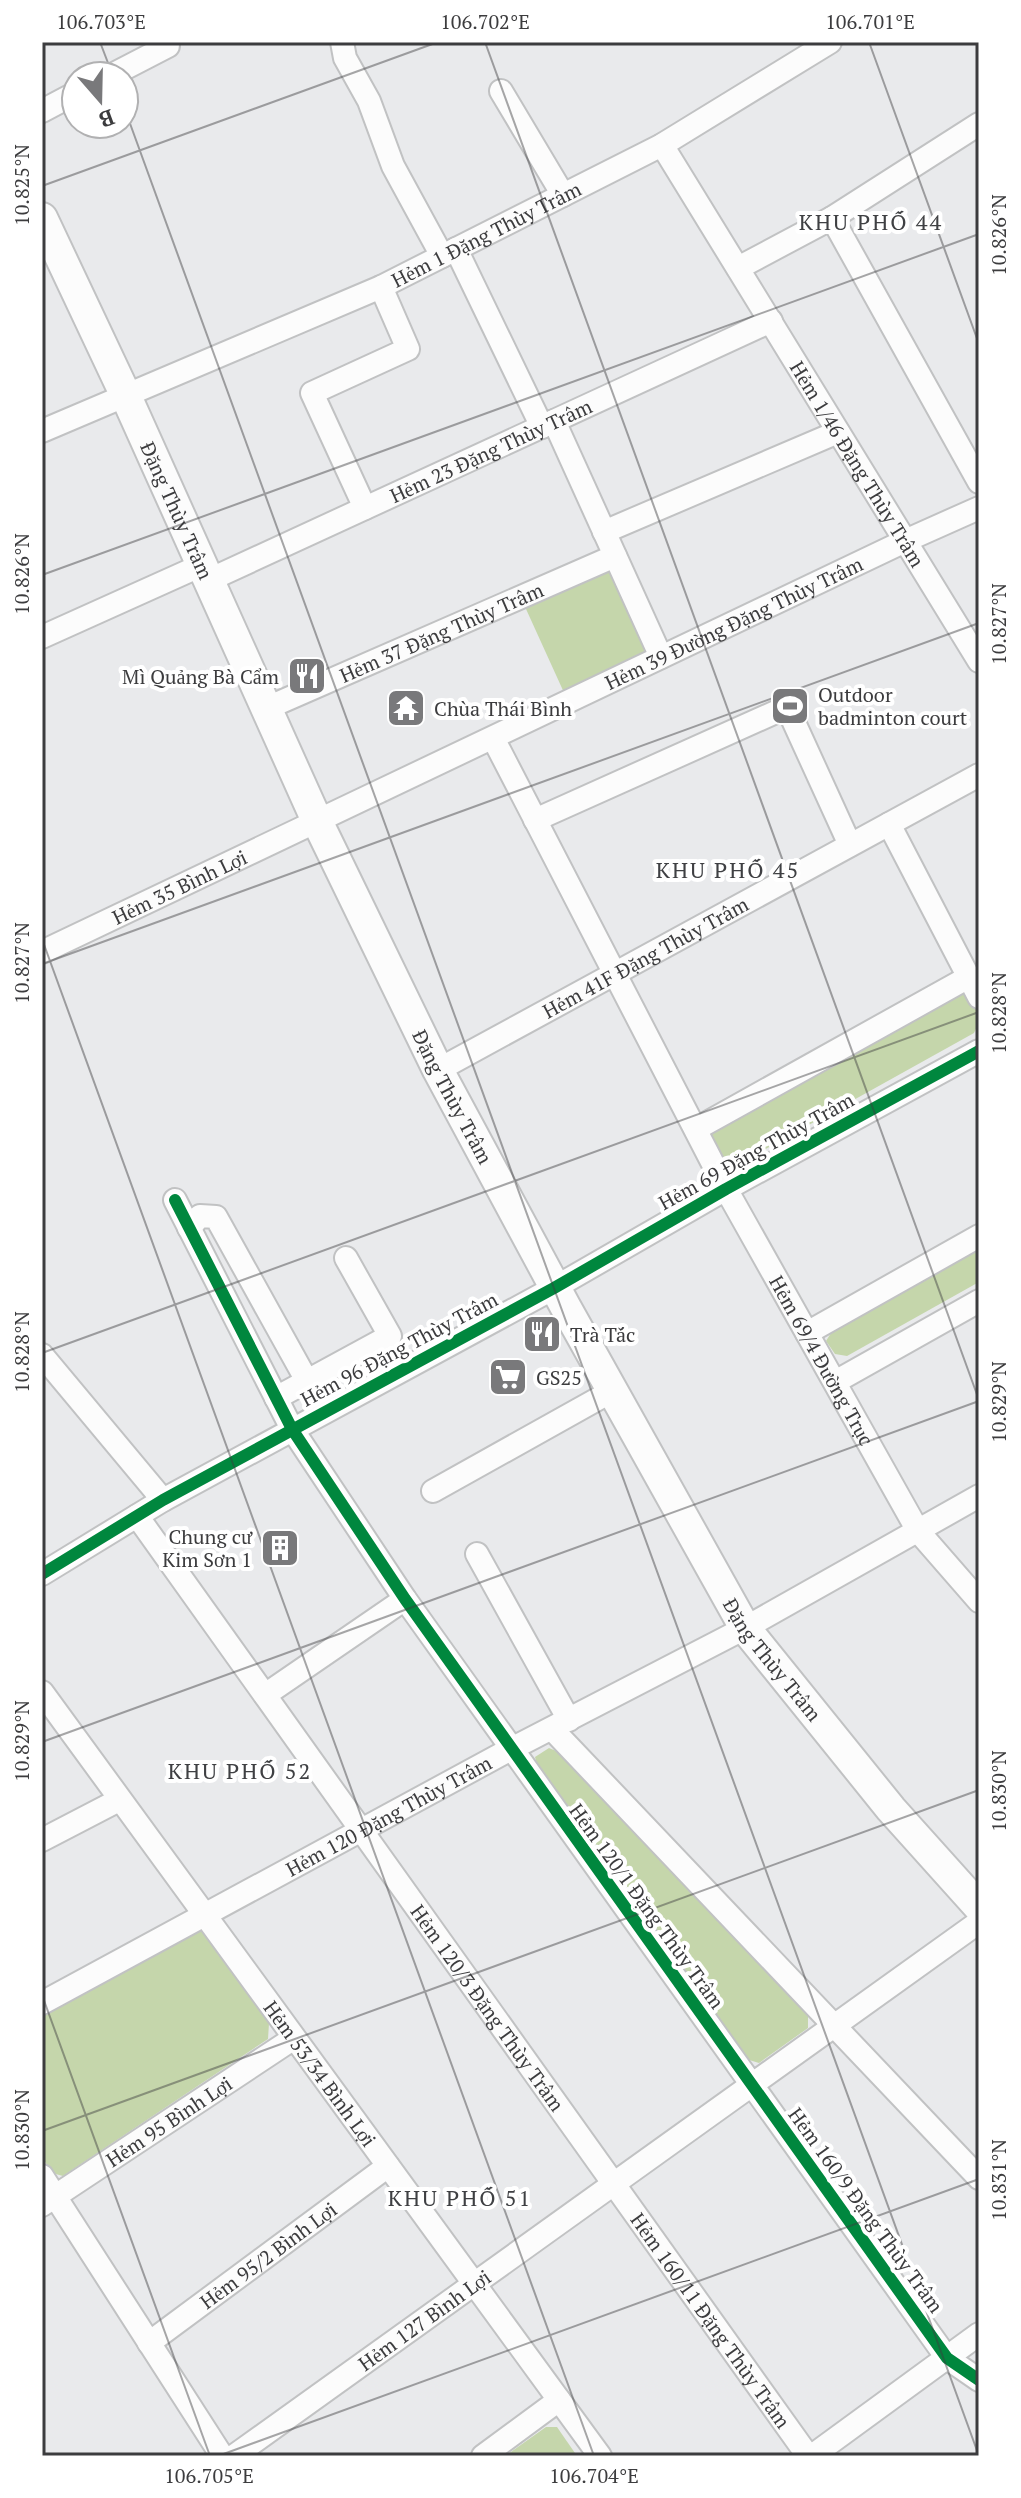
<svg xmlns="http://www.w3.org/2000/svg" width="1021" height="2498" viewBox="0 0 1021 2498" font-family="'PT Serif',serif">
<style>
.green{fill:#c5d6ab}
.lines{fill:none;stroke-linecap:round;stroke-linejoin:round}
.minor-casing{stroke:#c1c2c3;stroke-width:26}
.secondary-casing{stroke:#c1c2c3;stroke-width:34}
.minor{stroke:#fcfcfc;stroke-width:22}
.secondary{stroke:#fcfcfc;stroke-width:30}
.cycleway-casing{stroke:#fff;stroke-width:17}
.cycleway{stroke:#00873e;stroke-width:12}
.ticks{fill:none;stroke:#3c3c3e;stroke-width:2;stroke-opacity:0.45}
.labels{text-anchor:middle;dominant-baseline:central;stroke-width:8;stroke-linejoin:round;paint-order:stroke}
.street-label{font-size:20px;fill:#3c3c3e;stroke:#fff}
.poi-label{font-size:20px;fill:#3c3c3e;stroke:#fff;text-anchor:start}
.neighbourhood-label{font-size:22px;letter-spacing:2px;fill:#3f4043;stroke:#fff}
.neatline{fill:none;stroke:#3c3c3e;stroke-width:3}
.ticks-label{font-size:20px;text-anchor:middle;fill:#3c3c3e}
</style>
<rect width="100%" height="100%" fill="#e9eaec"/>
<!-- green -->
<g class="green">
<path d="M616,558L658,656L566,697L521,598Z"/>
<path d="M957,993L970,996C977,1010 982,1018 974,1033L735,1166L722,1165L709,1141L713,1129Z"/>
<path d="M979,1248V1282L847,1356L835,1354L826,1341L831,1333Z"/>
<path d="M549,1748L561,1753L808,2015V2028L759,2063L746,2059L538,1768L535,1757Z"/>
<path d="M192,1932H205L269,2023L268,2039L63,2176L52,2173L42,2157V2013Z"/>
<path d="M546,2427H557L577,2456H505Z"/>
</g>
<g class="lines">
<defs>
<g id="minor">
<path d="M342,42L345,58L369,101L393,166L442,256"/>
<path d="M110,76L168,46"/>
<path d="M501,91L563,195"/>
<path d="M42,111L76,93"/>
<path d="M979,124L832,218L979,482"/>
<path id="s1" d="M662,145L979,661"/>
<path d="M456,249L542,427"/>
<path d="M738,268L832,218"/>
<path d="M554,421L661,657"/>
<path id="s2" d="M42,431L381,287L662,145L830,42"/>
<path d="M365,508L312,393L408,349L381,287"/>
<path d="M604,532L838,432"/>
<path id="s3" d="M209,580L771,321"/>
<path d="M42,637L202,565"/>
<path id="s4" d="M267,708L615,556"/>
<path id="s5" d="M493,738L726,1189L918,1531L979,1601"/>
<path d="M535,820L787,707L850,845"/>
<path d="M889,824L979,997"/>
<path id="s6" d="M42,952L905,541L979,508"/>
<path id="s7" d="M438,1070L979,775"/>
<path d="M696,1129L967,978"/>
<path d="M175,1200L292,1429L405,1599L947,2358L979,2380"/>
<path d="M189,1228L200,1216L216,1217L307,1381"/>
<path d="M807,1333L979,1236"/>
<path d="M42,1355L163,1500"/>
<path d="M835,1382L979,1301"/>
<path d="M276,1398L390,1336L346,1258"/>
<path d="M433,1491L612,1391"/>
<path id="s8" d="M137,1516L808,2456"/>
<path d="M477,1554L569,1720"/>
<path d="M42,1574L163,1500L554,1288L726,1189L979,1051"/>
<path id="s9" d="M42,1692L600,2456"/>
<path d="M265,1695L405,1599"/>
<path d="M552,1729L979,2178"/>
<path d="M42,1840L119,1800"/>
<path id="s10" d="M42,2003L511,1749L745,1628L979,1496"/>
<path d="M42,2176L222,2456"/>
<path id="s11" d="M42,2205L294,2038"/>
<path id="s12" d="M149,2343L388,2166"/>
<path id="s13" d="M234,2456L979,1922"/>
<path d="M483,2456L559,2400"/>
<path d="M812,2456L979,2334"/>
</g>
<g id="secondary">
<path id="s14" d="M42,218L125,394L317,821L438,1070L565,1306L745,1628L891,1809L979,1907"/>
</g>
</defs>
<!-- minor casing -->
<use href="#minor" class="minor-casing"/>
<!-- secondary casing -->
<use href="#secondary" class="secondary-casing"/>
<!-- minor -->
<use href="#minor" class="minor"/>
<!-- secondary -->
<use href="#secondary" class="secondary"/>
<defs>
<g id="cycleway">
<path d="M175,1200L292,1429L405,1599L947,2358L979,2380"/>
<path d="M42,1574L163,1500L554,1288L726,1189L979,1051"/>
</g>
</defs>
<!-- cycleway casing -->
<use href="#cycleway" class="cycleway-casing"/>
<!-- cycleway -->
<use href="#cycleway" class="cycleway"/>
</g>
<!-- ticks -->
<path class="ticks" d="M100,42L113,76M485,42L979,1400M869,42L979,344M124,107L979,2456M42,186L438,42M42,575L979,234M42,939L594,2456M42,964L979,623M42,1353L979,1012M42,1742L979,1401M42,1995L210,2456M42,2131L979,1790M218,2456L979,2179"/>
<!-- icons -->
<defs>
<symbol id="restaurant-square" viewBox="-11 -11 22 22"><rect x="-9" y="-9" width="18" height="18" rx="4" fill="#79797b" stroke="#fff"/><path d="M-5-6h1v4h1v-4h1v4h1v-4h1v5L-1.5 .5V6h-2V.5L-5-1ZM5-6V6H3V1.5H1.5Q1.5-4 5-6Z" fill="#fff"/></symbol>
<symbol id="stadium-square" viewBox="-11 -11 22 22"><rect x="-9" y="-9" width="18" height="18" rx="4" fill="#79797b" stroke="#fff"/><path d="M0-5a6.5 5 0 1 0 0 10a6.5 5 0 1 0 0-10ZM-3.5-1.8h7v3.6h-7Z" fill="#fff"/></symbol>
<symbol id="temple-square" viewBox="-11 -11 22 22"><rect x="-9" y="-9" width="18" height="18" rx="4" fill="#79797b" stroke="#fff"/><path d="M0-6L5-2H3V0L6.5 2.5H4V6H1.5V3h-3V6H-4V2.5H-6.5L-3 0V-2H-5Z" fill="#fff"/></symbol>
<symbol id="supermarket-square" viewBox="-11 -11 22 22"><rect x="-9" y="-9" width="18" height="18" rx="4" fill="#79797b" stroke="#fff"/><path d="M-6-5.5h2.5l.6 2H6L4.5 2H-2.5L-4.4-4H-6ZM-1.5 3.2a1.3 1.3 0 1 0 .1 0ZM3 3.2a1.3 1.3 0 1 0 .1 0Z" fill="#fff"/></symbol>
<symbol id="building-square" viewBox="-11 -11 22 22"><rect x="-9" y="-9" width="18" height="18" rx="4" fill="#79797b" stroke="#fff"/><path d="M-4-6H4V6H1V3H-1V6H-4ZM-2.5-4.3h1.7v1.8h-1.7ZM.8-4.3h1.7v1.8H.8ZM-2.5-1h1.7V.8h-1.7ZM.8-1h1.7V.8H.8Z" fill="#fff"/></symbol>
</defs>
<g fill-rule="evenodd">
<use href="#restaurant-square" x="285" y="654" width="44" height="44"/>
<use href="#stadium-square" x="768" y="684" width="44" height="44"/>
<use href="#temple-square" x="384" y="686" width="44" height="44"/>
<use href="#restaurant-square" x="520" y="1312" width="44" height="44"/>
<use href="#supermarket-square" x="486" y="1355" width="44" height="44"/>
<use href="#building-square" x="258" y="1526" width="44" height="44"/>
</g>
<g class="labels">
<!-- street labels -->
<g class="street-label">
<text stroke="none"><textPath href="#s2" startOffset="486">Hẻm 1 Đặng Thùy Trâm</textPath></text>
<text stroke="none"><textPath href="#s3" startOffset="310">Hẻm 23 Đặng Thùy Trâm</textPath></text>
<text stroke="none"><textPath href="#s1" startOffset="374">Hẻm 1/46 Đặng Thùy Trâm</textPath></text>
<text stroke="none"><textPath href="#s14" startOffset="322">Đặng Thùy Trâm</textPath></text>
<text stroke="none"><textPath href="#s6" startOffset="766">Hẻm 39 Đường Đặng Thùy Trâm</textPath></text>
<text stroke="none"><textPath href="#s4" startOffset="190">Hẻm 37 Đặng Thùy Trâm</textPath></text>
<text stroke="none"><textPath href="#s6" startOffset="152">Hẻm 35 Bình Lợi</textPath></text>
<text stroke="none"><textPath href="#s7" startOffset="236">Hẻm 41F Đặng Thùy Trâm</textPath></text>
<text stroke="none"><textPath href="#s14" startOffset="970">Đặng Thùy Trâm</textPath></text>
<text transform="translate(756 1151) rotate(-29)">Hẻm 69 Đặng Thùy Trâm</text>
<text transform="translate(399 1349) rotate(-28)">Hẻm 96 Đặng Thùy Trâm</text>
<text stroke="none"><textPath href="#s5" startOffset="704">Hẻm 69/4 Đường Trục</textPath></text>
<text stroke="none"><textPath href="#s14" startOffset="1618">Đặng Thùy Trâm</textPath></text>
<text stroke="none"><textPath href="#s10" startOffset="394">Hẻm 120 Đặng Thùy Trâm</textPath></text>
<text transform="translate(647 1906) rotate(54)">Hẻm 120/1 Đặng Thùy Trâm</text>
<text stroke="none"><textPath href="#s8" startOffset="604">Hẻm 120/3 Đặng Thùy Trâm</textPath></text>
<text stroke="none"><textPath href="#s9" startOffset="472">Hẻm 53/34 Bình Lợi</textPath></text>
<text stroke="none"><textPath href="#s11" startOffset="152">Hẻm 95 Bình Lợi</textPath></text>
<text transform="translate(866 2210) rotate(54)">Hẻm 160/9 Đặng Thùy Trâm</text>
<text stroke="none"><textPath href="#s12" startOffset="148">Hẻm 95/2 Bình Lợi</textPath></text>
<text stroke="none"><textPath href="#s13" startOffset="234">Hẻm 127 Bình Lợi</textPath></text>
<text stroke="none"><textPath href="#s8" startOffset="988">Hẻm 160/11 Đặng Thùy Trâm</textPath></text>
</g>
<!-- poi labels -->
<g class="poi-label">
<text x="279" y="676" text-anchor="end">Mì Quảng Bà Cẩm</text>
<text x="818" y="694">Outdoor<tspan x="818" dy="23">badminton court</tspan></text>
<text x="434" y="708">Chùa Thái Bình</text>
<text x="570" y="1334">Trà Tắc</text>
<text x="536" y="1377">GS25</text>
<text x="252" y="1536" text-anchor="end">Chung cư<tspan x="252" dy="23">Kim Sơn 1</tspan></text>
</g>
<!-- neighbourhood labels -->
<g class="neighbourhood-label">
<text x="871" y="221">KHU PHỐ 44</text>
<text x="728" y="869">KHU PHỐ 45</text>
<text x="240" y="1770">KHU PHỐ 52</text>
<text x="460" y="2197">KHU PHỐ 51</text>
</g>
</g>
<!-- border -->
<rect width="1021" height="2498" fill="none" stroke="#ffffff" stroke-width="88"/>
<!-- north arrow -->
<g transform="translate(100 100) rotate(160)"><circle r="38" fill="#ffffff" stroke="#b1b1b2" stroke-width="2"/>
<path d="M0-6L14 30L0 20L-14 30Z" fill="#79797b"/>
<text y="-12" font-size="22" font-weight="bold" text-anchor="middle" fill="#3c3c3e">B</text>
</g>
<rect x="44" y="44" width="933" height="2410" class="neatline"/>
<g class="ticks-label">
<text x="101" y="29">106.703°E</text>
<text x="485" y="29">106.702°E</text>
<text x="870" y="29">106.701°E</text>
<text transform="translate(22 185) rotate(-90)" y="7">10.825°N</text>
<text transform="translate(999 235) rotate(-90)" y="7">10.826°N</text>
<text transform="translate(22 574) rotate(-90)" y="7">10.826°N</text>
<text transform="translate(999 624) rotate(-90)" y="7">10.827°N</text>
<text transform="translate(22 963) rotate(-90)" y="7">10.827°N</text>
<text transform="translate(999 1013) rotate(-90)" y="7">10.828°N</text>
<text transform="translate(22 1352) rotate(-90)" y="7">10.828°N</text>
<text transform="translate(999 1402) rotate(-90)" y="7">10.829°N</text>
<text transform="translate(22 1741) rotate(-90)" y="7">10.829°N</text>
<text transform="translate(999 1791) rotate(-90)" y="7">10.830°N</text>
<text transform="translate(22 2130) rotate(-90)" y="7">10.830°N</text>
<text transform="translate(999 2180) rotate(-90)" y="7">10.831°N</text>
<text x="209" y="2483">106.705°E</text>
<text x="594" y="2483">106.704°E</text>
</g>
</svg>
